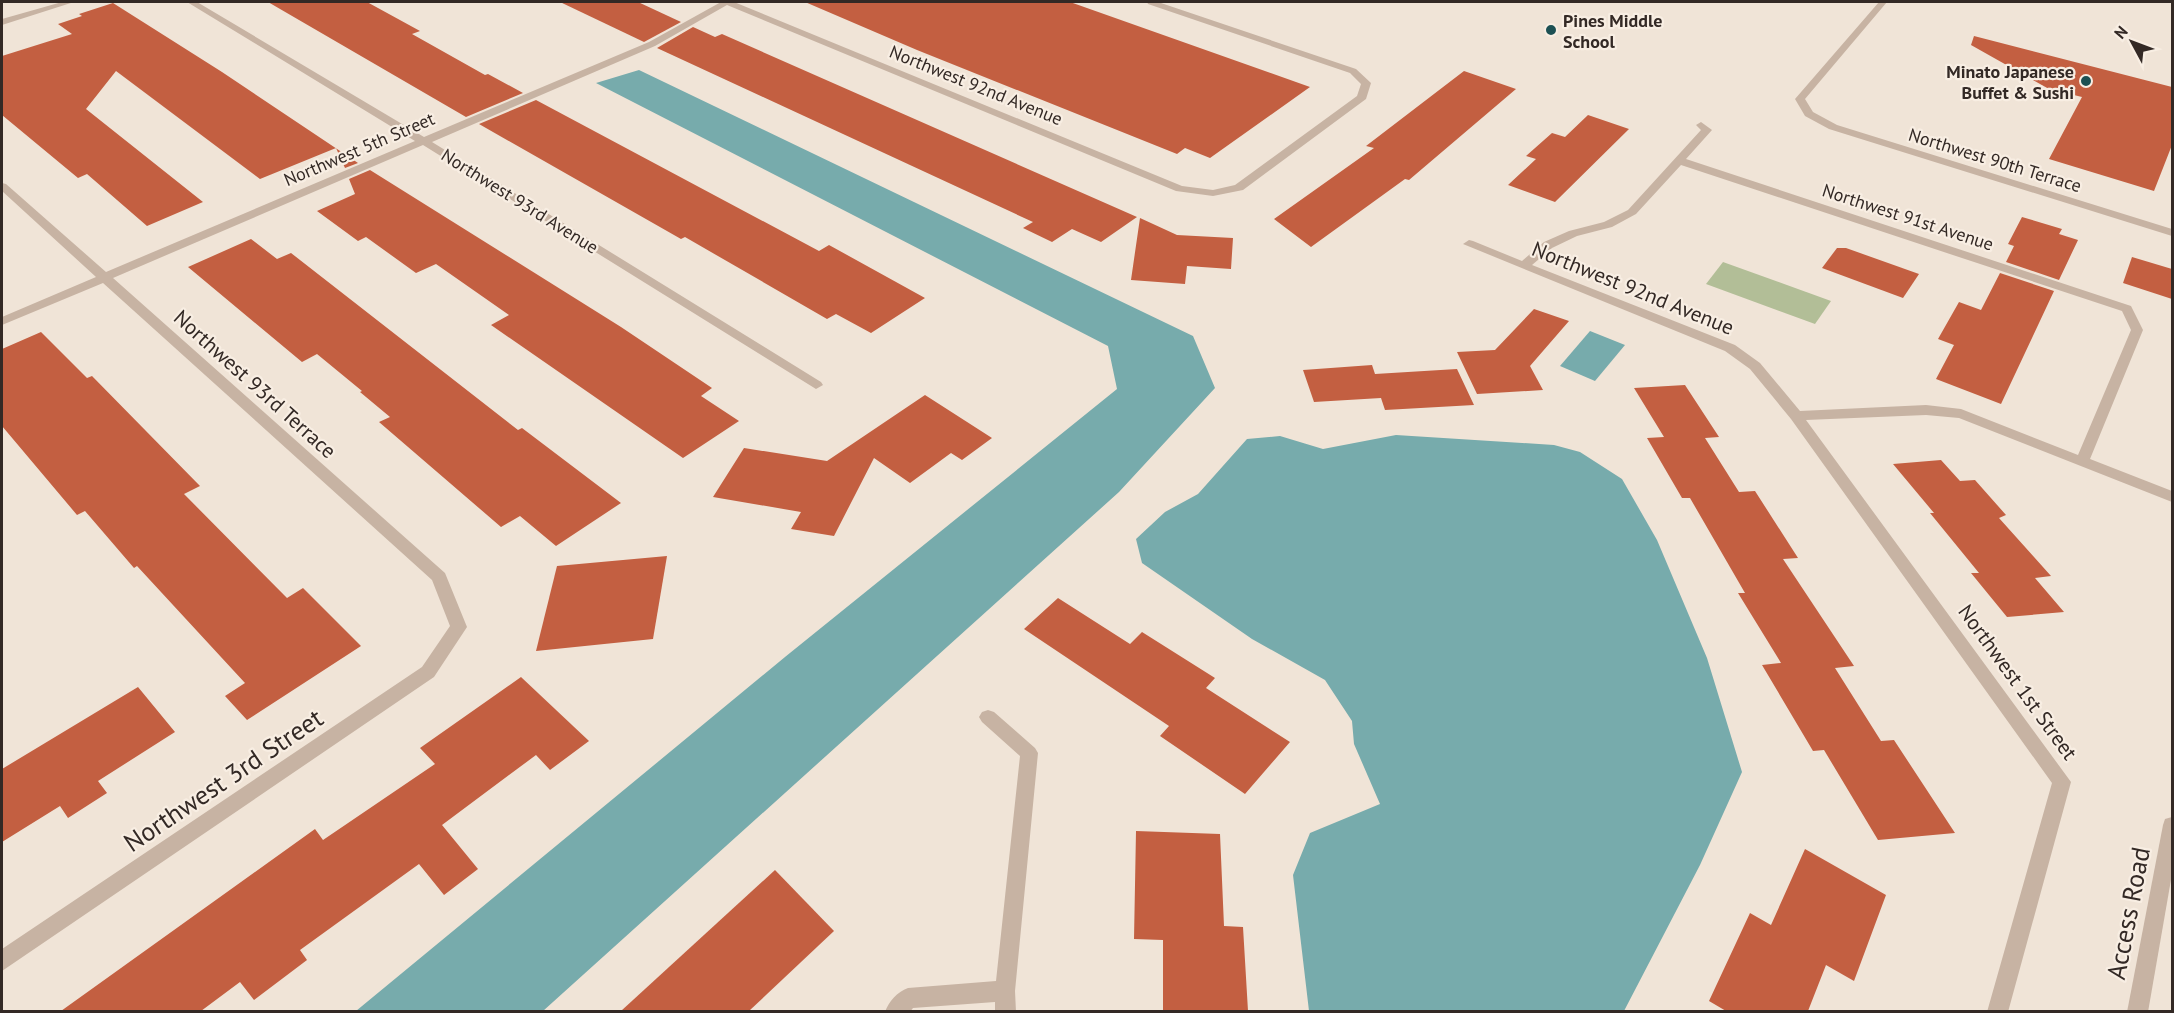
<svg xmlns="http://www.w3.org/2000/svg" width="2174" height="1013" viewBox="0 0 2174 1013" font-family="'PT Sans',sans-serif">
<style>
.green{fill:#b2be97}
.water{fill:#77abac}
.building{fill:#c35f41}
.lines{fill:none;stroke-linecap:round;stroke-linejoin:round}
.minor{fill:#c7b3a3;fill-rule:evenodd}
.poi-dot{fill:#1c5053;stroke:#f8eee3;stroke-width:2}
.labels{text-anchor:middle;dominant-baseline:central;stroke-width:4.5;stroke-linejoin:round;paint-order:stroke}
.far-poi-label{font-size:18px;font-weight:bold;fill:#332925;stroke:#f8eee3;text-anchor:start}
.far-street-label{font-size:18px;fill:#332925;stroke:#f8eee3}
.street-label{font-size:21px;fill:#332925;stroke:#f8eee3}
.near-street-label{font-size:26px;fill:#332925;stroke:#f8eee3}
</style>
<rect width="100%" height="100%" fill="#f0e4d7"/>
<!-- green -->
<path class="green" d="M1723,262L1831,301L1815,324L1706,284Z"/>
<!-- water -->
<g class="water">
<path d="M639,70L1193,336L1215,388L1119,492L543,1011H356L785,657L1117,389L1108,346L596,83Z"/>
<path d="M1590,331L1625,345L1595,381L1560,366Z"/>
<path d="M1396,435L1554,445L1580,452L1622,479L1657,540L1707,658L1742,772L1700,865L1624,1011H1309L1293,875L1310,833L1380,804L1354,744L1352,721L1325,680L1252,639L1142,563L1136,539L1165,512L1198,494L1247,439L1280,436L1323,449Z"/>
</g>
<!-- building -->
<g class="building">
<path d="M268,2H367L420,31L412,34L485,75L488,74L523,93L466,117Z"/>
<path d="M560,2H638L681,22L644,42Z"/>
<path d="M805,2H1070L1310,87L1210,158L1185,148L1177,154L917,50Z"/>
<path d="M113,3L222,72L358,163L345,168L336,148L260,179L116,71L86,109L203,202L147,226L87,174L78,178L2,115V56L72,34L58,24L82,16L79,14Z"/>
<path d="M693,27L715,37L722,34L1137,217L1101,242L1072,229L1052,242L1023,228L1033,222L657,48Z"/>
<path d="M1974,36L2172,87V145L2154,191L2049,159L2082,97L2049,89L1971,45Z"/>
<path d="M1464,71L1516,89L1409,180L1405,179L1311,247L1274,219L1374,148L1366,146Z"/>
<path d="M536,100L819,251L829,245L925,298L871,333L836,314L827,319L685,237L681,239L479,124Z"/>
<path d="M1588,115L1629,129L1555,202L1508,185L1536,159L1526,156L1552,133L1565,137Z"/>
<path d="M370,170L621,327L712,388L701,396L739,421L683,458L491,325L509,315L436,264L416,273L366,237L358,241L317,211L355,194L349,179Z"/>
<path d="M2022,217L2062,229L2059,234L2078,240L2059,280L2006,262L2014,246L2008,244Z"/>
<path d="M1140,218L1177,235L1233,238L1231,269L1187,266L1185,284L1131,280Z"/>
<path d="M251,239L277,259L291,253L518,430L522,428L621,503L556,546L520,516L501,527L379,422L390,417L360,392L362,391L317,354L302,362L188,267Z"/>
<path d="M1837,248H1846L1919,274L1903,298L1822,268Z"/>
<path d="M2132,257L2172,269V299L2123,283Z"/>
<path d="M2000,273L2054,291L2001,404L1936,379L1954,345L1938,339L1959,302L1981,310Z"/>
<path d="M1534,309L1569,321L1530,366L1543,390L1477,394L1457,352L1495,350Z"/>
<path d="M41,332L87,378L92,376L200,486L184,494L287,598L303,588L361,646L247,720L225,696L245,683L137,566L134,568L85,511L77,515L2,426V349Z"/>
<path d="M1372,365L1375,374L1457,369L1474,405L1385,410L1381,398L1314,402L1303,370Z"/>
<path d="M1685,385L1719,437L1705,438L1739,492L1755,491L1798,558L1783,559L1854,666L1835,668L1881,741L1894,740L1955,833L1878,840L1824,750L1813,751L1762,665L1781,663L1738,593H1745L1690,498H1682L1647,438L1664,437L1634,388Z"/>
<path d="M925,395L992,438L962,460L951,453L910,483L874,458L834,536L791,529L801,512L713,497L744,448L827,461Z"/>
<path d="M1941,460L1960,481L1975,480L2006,515L1999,518L2051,576L2035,578L2064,612L2007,617L1971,573H1979L1930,513H1934L1893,464Z"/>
<path d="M667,556L653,639L536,651L557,566Z"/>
<path d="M1058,598L1130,644L1142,632L1215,678L1206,688L1290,742L1245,794L1160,736L1169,726L1024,629Z"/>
<path d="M521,677L589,741L550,770L536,755L442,825L478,869L444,895L419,864L300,950L307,960L254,1000L240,982L201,1011H61L315,829L323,840L435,764L420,748Z"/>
<path d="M138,687L175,732L98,781L107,793L68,818L60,806L2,842V769Z"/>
<path d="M1136,831L1220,834L1224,926L1243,927L1248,1011H1163V940L1134,939Z"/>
<path d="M1805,849L1886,895L1854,981L1826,965L1808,1011H1726L1709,1001L1750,913L1771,925Z"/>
<path d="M775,870L834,931L749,1011H621Z"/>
</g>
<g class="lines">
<!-- minor -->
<g class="minor">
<path d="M62,2H74L2,25V19Z"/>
<path d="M187,2H197L424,137L649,42L721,2H734L1182,186L1213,190L1235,185L1357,96L1361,84L1350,73L1148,4L1147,2H1158L1356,69L1371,83L1366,99L1243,190L1213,196L1176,191L727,5L655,46L432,142L821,382L823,385L816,389L423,145L113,278L445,573L467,627L434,677L2,971V949L422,667L450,626L432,580L103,283L2,325V317L96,277L2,191V183L6,184L106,272L415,141Z"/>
<path d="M1879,2H1887L1805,99L1813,112L1837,125L2172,229V236L1829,129L1805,116L1795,99Z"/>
<path d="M1701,122L1712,130L1686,159L2131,306L2143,330L2090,459L2172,491V502L1959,418L1926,415L1806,420L2071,782L2008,1012H1987L2052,783L1791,419L1750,369L1725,351L1463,244L1469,240L1473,241L1522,261L1544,242L1569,231L1604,222L1628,210L1701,130L1696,125ZM1681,165L2122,311L2131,330L2078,455L1961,409L1926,405L1800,411L1760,363L1735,345L1532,265L1552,248L1577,236L1612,227L1636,214Z"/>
<path d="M988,710L994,712L1035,748L1038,753L1015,991L1016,1012H995V1002L913,1008L910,1012H885C889,1001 897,992 908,988L996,981L1020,756L982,722L979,717L982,712Z"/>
<path d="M2172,817V874L2148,1012H2127L2163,825L2165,819Z"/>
</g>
</g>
<!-- markers -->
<g class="poi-dot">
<circle cx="1551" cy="30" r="6"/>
<circle cx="2086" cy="81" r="6"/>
</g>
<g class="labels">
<!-- far-poi labels -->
<g class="far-poi-label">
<text x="1563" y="20">Pines Middle<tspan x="1563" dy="21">School</tspan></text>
<text x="2074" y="71" text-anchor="end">Minato Japanese<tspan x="2074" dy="21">Buffet &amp; Sushi</tspan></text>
</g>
<!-- far-street labels -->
<g class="far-street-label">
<text transform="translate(976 85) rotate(22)">Northwest 92nd Avenue</text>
<text transform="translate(359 149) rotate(-23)">Northwest 5th Street</text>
<text transform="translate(1995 160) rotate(17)">Northwest 90th Terrace</text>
<text transform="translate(520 201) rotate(32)">Northwest 93rd Avenue</text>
<text transform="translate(1908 217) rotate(18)">Northwest 91st Avenue</text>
</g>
<!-- street labels -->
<g class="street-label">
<text transform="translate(1633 288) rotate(22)">Northwest 92nd Avenue</text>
<text transform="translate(255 384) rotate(42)">Northwest 93rd Terrace</text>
<text transform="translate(2018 682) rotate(54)">Northwest 1st Street</text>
</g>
<!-- near-street labels -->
<g class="near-street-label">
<text transform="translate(223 780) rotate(-34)">Northwest 3rd Street</text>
<text transform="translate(2128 913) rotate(-79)">Access Road</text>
</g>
</g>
<!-- border -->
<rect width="2174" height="1013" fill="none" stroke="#332925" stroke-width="6"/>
<!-- north arrow -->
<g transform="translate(2132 42) rotate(311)" stroke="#f8eee3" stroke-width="4.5" paint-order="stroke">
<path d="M0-4.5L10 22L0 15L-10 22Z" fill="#332925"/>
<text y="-9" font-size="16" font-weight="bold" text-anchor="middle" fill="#332925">N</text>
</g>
</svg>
